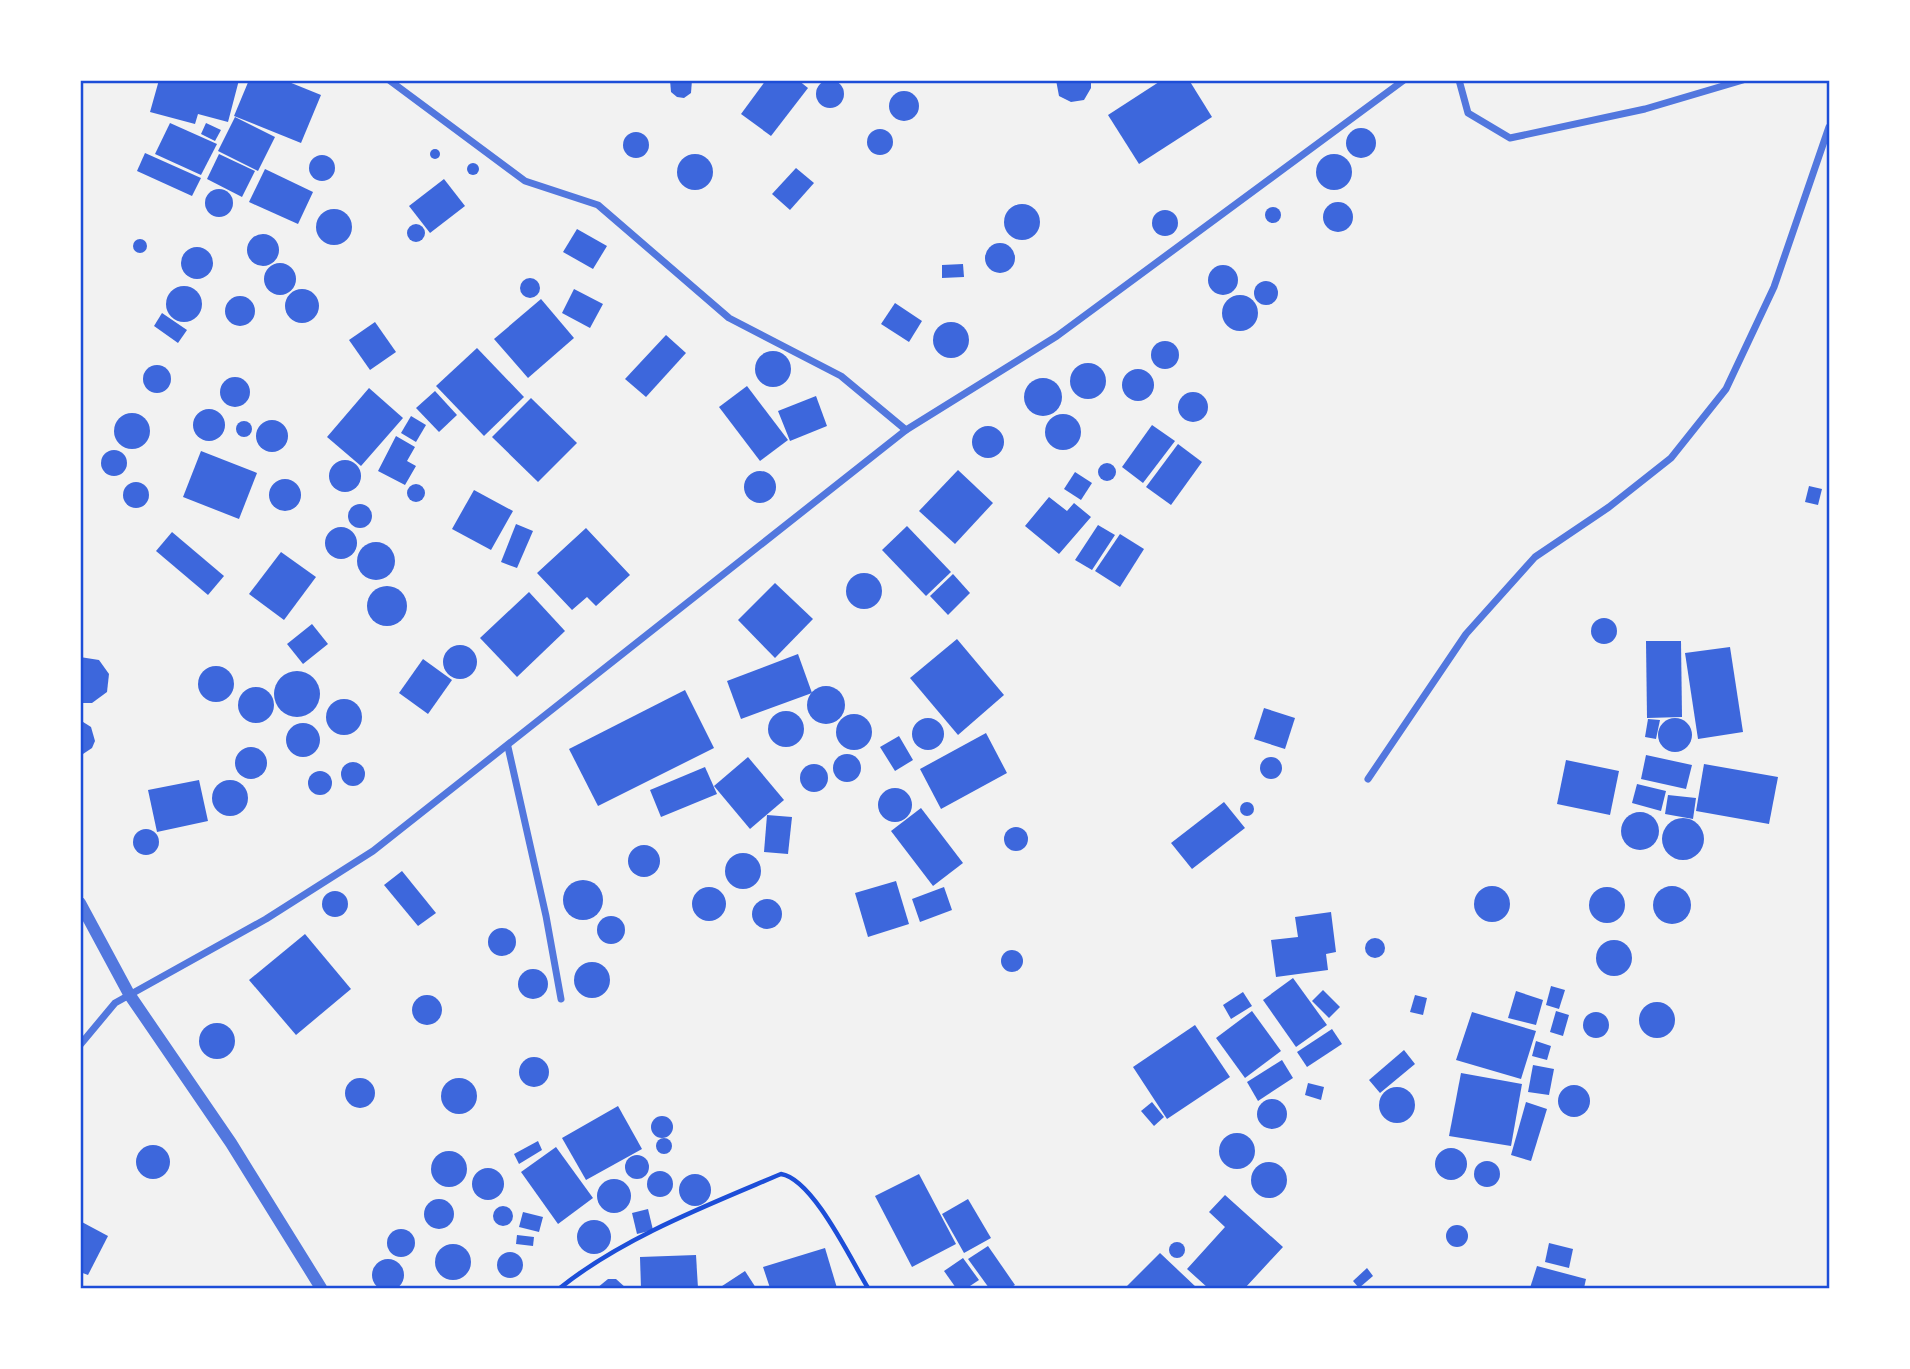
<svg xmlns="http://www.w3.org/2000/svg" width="1910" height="1369" viewBox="0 0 1910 1369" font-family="Jost,sans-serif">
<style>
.building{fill:#3d67dc}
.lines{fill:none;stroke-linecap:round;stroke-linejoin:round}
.path{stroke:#1d4ed8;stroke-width:4.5}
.minor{stroke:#5277de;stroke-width:7}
.tertiary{stroke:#5277de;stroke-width:12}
.neatline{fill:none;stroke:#1d4ed8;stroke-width:2.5}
</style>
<rect width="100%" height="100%" fill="#f2f2f2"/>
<!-- building -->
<g class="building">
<circle cx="830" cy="94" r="14"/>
<path d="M159,80H239L228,122L198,114L195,124L150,112Z"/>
<path d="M249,80H284L321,95L301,143L234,116Z"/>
<path d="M670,80H692L691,93L684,98L677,97L671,92Z"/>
<path d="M766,80H798L808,88L771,136L741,114Z"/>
<path d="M1056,80H1091V88L1084,100L1071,102L1059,96Z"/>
<path d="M1162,80H1189L1212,117L1139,164L1108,115Z"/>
<circle cx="904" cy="106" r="15"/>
<path d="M235,117L275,137L258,171L218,151Z"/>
<path d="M170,123L217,144L201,175L155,154Z"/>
<path d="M206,123L221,130L215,141L201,134Z"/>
<circle cx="1361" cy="143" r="15"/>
<circle cx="880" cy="142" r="13"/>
<circle cx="636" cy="145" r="13"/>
<circle cx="435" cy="154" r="5"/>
<path d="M145,153L201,178L192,196L137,171Z"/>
<path d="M219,154L255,171L242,197L207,179Z"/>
<circle cx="1334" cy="172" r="18"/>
<circle cx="695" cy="172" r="18"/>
<circle cx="322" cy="168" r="13"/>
<circle cx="473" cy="169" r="6"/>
<path d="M796,168L814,183L790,210L772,194Z"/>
<path d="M265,169L313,192L298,224L249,202Z"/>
<path d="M444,179L465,206L430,233L409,206Z"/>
<circle cx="219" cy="203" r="14"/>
<circle cx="1338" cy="217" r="15"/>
<circle cx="1022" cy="222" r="18"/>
<circle cx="1273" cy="215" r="8"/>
<circle cx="334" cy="227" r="18"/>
<circle cx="1165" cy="223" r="13"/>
<circle cx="416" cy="233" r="9"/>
<path d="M577,229L607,246L593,269L563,252Z"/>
<circle cx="263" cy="250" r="16"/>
<circle cx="140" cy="246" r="7"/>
<circle cx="1000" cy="258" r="15"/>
<circle cx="197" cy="263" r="16"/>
<circle cx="280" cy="279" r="16"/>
<path d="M963,264L964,277L942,278V265Z"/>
<circle cx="1223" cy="280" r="15"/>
<circle cx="530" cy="288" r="10"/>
<circle cx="1266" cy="293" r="12"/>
<circle cx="184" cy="304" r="18"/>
<path d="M574,289L603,304L590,328L562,313Z"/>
<circle cx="302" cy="306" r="17"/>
<circle cx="1240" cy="313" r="18"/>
<circle cx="240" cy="311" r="15"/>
<path d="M541,299L574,338L528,378L494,339Z"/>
<path d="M895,303L922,321L909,342L881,324Z"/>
<path d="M162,313L187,330L178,343L154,326Z"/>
<path d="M375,322L396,352L370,370L349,340Z"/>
<circle cx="951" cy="340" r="18"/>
<path d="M666,335L686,353L646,397L625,379Z"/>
<circle cx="1165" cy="355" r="14"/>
<path d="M477,348L524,397L484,436L436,386Z"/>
<circle cx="773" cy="369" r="18"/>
<circle cx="1088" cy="381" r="18"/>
<circle cx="157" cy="379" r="14"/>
<circle cx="1138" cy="385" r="16"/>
<circle cx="235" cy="392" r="15"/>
<circle cx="1043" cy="397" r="19"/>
<path d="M747,386L788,440L760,461L719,407Z"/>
<path d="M369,388L403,418L361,466L327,437Z"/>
<path d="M435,391L457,415L439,432L416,408Z"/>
<circle cx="1193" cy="407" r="15"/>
<path d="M816,396L827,426L790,441L778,411Z"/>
<path d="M531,398L577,443L538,482L492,437Z"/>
<circle cx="209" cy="425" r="16"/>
<circle cx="132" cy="431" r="18"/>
<circle cx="1063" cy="432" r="18"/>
<path d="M411,416L426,425L416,442L401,433Z"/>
<circle cx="272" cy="436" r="16"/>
<circle cx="244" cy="429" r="8"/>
<path d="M1152,425L1175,441L1143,483L1122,467Z"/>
<circle cx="988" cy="442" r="16"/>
<path d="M396,436L415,447L407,461L416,466L405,485L378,471Z"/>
<path d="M1178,444L1202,462L1171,505L1146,487Z"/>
<circle cx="114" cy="463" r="13"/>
<path d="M201,451L257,473L239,519L183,497Z"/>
<circle cx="345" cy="476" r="16"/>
<circle cx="1107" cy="472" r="9"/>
<path d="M958,470L993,503L955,544L919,511Z"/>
<circle cx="760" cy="487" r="16"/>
<path d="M1075,472L1092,483L1081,500L1064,489Z"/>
<circle cx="285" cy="495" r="16"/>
<circle cx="136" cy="495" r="13"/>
<circle cx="416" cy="493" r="9"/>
<path d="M1809,486L1822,489L1818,505L1805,502Z"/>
<path d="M474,490L513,511L491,550L452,529Z"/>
<path d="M1049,497L1067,511L1074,503L1091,517L1059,554L1025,526Z"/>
<circle cx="360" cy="516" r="12"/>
<path d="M516,524L533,531L517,568L501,562Z"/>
<path d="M1098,525L1115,535L1092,570L1075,560Z"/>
<path d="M907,526L951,572L926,596L882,550Z"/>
<circle cx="341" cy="543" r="16"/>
<path d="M586,528L630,575L596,606L587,597L572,610L537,573Z"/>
<path d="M172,532L224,576L208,595L156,551Z"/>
<path d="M1120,534L1144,549L1120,587L1095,571Z"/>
<circle cx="376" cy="561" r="19"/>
<path d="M281,552L316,577L284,620L249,594Z"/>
<circle cx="864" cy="591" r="18"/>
<path d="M953,574L970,593L948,615L930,596Z"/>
<path d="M775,583L813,619L775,658L738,620Z"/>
<circle cx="387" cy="606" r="20"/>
<path d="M529,592L565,631L517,677L480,638Z"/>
<circle cx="1604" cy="631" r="13"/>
<path d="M312,624L328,644L303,664L287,644Z"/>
<path d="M957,639L1004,695L958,735L910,678Z"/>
<path d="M1646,641H1681L1682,717L1647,718Z"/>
<circle cx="460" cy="662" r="17"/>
<path d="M1730,647L1743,732L1698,739L1685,653Z"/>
<path d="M798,654L812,693L741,719L727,681Z"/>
<path d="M80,657L99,660L109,674L107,692L92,703H80Z"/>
<path d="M423,659L452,680L428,714L399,693Z"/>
<circle cx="216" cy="684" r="18"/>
<circle cx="297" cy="694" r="23"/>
<circle cx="826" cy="705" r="19"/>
<circle cx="256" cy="705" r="18"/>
<path d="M685,690L714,748L598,806L569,749Z"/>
<circle cx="344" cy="717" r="18"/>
<path d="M1264,708L1295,718L1285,749L1254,739Z"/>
<circle cx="786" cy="729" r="18"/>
<circle cx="854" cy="732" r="18"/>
<circle cx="1675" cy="735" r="17"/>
<circle cx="928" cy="734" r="16"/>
<path d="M1648,719L1660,720L1656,739L1645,737Z"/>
<path d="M80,720L91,727L95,741L92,748L80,756Z"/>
<circle cx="303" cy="740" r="17"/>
<path d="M986,733L1007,773L941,809L920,769Z"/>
<path d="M899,736L913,760L895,771L880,747Z"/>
<circle cx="251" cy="763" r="16"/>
<circle cx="847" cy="768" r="14"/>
<path d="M1646,755L1692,765L1686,789L1641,779Z"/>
<path d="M748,757L784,800L750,829L714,786Z"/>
<circle cx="1271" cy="768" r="11"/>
<path d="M1566,760L1619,771L1610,815L1557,804Z"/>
<circle cx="353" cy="774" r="12"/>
<path d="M1704,764L1778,777L1769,824L1696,811Z"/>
<circle cx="814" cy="778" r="14"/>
<path d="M705,767L717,794L661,817L650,790Z"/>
<circle cx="320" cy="783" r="12"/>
<path d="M199,780L208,821L157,832L148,790Z"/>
<circle cx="230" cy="798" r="18"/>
<path d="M1637,784L1666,791L1661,811L1632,803Z"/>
<circle cx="895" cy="805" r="17"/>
<path d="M1668,795L1696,798L1693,819L1665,814Z"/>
<circle cx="1247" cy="809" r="7"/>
<path d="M1224,802L1245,828L1192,869L1171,843Z"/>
<path d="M921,808L963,863L933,886L891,831Z"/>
<circle cx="1640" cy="831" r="19"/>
<path d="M767,815L792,817L788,854L764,852Z"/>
<circle cx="1683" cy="839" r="21"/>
<circle cx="1016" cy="839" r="12"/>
<circle cx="146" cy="842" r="13"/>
<circle cx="644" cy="861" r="16"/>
<circle cx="743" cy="871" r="18"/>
<path d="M402,871L436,913L418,926L384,885Z"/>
<circle cx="583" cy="900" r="20"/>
<path d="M896,881L909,924L868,937L855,893Z"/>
<circle cx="1492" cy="904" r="18"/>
<circle cx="1672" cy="905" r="19"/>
<path d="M944,887L952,910L920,922L912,899Z"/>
<circle cx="709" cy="904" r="17"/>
<circle cx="1607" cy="905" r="18"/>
<circle cx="335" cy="904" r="13"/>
<circle cx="767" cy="914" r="15"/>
<path d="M1331,912L1336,952L1326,954L1328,970L1276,977L1271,940L1298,937L1295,917Z"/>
<circle cx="611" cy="930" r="14"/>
<circle cx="502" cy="942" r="14"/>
<path d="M305,934L351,989L296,1035L249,980Z"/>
<circle cx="1375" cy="948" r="10"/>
<circle cx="1614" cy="958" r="18"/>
<circle cx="1012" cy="961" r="11"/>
<circle cx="592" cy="980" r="18"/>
<circle cx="533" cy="984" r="15"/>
<path d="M1293,978L1327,1025L1296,1047L1263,1000Z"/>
<path d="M1551,986L1565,990L1559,1009L1546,1005Z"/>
<path d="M1323,990L1340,1007L1329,1018L1312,1001Z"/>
<path d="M1516,991L1543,1000L1536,1025L1508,1018Z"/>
<path d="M1243,992L1252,1006L1231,1019L1223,1005Z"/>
<path d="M1415,995L1427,998L1423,1015L1410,1012Z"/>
<circle cx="427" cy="1010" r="15"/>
<circle cx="1657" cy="1020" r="18"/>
<path d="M1252,1011L1281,1051L1245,1078L1216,1038Z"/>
<path d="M1556,1011L1569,1015L1563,1036L1550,1032Z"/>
<circle cx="1596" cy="1025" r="13"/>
<path d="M1472,1012L1536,1031L1521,1079L1456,1060Z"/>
<circle cx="217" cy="1041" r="18"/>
<path d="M1195,1025L1230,1077L1167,1119L1133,1067Z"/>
<path d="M1332,1029L1342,1044L1307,1067L1297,1052Z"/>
<path d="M1536,1041L1551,1046L1547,1060L1532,1056Z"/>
<path d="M1404,1050L1415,1064L1380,1093L1369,1080Z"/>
<circle cx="534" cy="1072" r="15"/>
<path d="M1282,1060L1293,1078L1258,1101L1247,1082Z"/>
<path d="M1533,1065L1554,1069L1549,1095L1528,1092Z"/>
<path d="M1461,1073L1522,1084L1511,1146L1449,1136Z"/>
<circle cx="360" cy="1093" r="15"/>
<circle cx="459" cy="1096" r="18"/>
<path d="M1308,1083L1324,1087L1321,1100L1305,1095Z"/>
<circle cx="1574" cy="1101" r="16"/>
<circle cx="1397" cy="1105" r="18"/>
<circle cx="1272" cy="1114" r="15"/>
<path d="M1152,1102L1164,1117L1154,1126L1141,1111Z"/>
<path d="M1526,1102L1547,1109L1531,1161L1511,1155Z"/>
<path d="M618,1106L642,1149L586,1180L562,1138Z"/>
<circle cx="662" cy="1127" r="11"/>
<circle cx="1237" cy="1151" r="18"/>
<circle cx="664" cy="1146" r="8"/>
<path d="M538,1141L542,1150L519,1164L514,1154Z"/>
<circle cx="153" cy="1162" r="17"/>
<path d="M556,1147L593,1198L558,1224L521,1172Z"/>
<circle cx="1451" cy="1164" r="16"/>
<circle cx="449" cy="1169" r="18"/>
<circle cx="637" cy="1167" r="12"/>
<circle cx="1487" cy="1174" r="13"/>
<circle cx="1269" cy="1180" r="18"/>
<circle cx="488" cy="1184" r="16"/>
<circle cx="660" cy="1184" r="13"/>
<circle cx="695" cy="1190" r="16"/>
<path d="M919,1174L956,1244L912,1267L875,1196Z"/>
<circle cx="614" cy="1196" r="17"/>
<path d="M1225,1195L1283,1247L1245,1288H1208L1187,1269L1225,1227L1209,1212Z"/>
<path d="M968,1199L991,1238L964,1253L942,1214Z"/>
<circle cx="439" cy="1214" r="15"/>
<circle cx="503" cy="1216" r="10"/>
<path d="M648,1209L653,1230L637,1234L632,1213Z"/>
<path d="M523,1212L543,1217L539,1232L519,1227Z"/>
<circle cx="594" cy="1237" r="17"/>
<path d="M80,1221L108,1236L88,1275L80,1272Z"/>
<circle cx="1457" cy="1236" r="11"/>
<circle cx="401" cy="1243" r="14"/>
<path d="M517,1235L534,1237L533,1246L516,1244Z"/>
<circle cx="1177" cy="1250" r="8"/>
<path d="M1549,1243L1573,1249L1569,1268L1545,1262Z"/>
<circle cx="453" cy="1262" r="18"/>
<path d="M988,1246L1015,1285L1010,1288H989L968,1259Z"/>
<path d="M825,1248L837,1288H770L763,1267Z"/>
<circle cx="510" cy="1265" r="13"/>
<path d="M1160,1253L1197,1288H1125Z"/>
<path d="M696,1255L698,1288H641L640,1257Z"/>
<path d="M963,1258L979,1280L967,1288H956L944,1271Z"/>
<circle cx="388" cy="1275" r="16"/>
<path d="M1537,1266L1586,1279L1584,1288H1530Z"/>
<path d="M1367,1268L1373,1276L1359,1288L1353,1281Z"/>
<path d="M745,1271L756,1288H719Z"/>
<path d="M608,1279H616L626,1288H597Z"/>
</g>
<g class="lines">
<!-- path -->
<path class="path" d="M560,1288C622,1238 708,1205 781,1174C813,1179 851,1260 868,1288"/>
<!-- minor -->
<g class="minor">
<path d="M389,80L525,181L598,205L729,318L841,376L906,430"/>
<path d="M1459,80L1468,113L1510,138L1645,109L1743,80"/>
<path d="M508,747L546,916L561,999"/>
<path d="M1368,779L1466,634L1535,557L1609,507L1671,458L1726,389L1774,287L1829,127"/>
<path d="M80,1045L115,1003L266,919L373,851L906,430L1057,336L1404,80"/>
</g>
<!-- tertiary -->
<path class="tertiary" d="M80,903L129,994L231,1143L321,1288"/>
</g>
<!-- border -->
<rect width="1910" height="1369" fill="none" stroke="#ffffff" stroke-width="164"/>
<rect x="82" y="82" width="1746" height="1205" class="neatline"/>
</svg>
